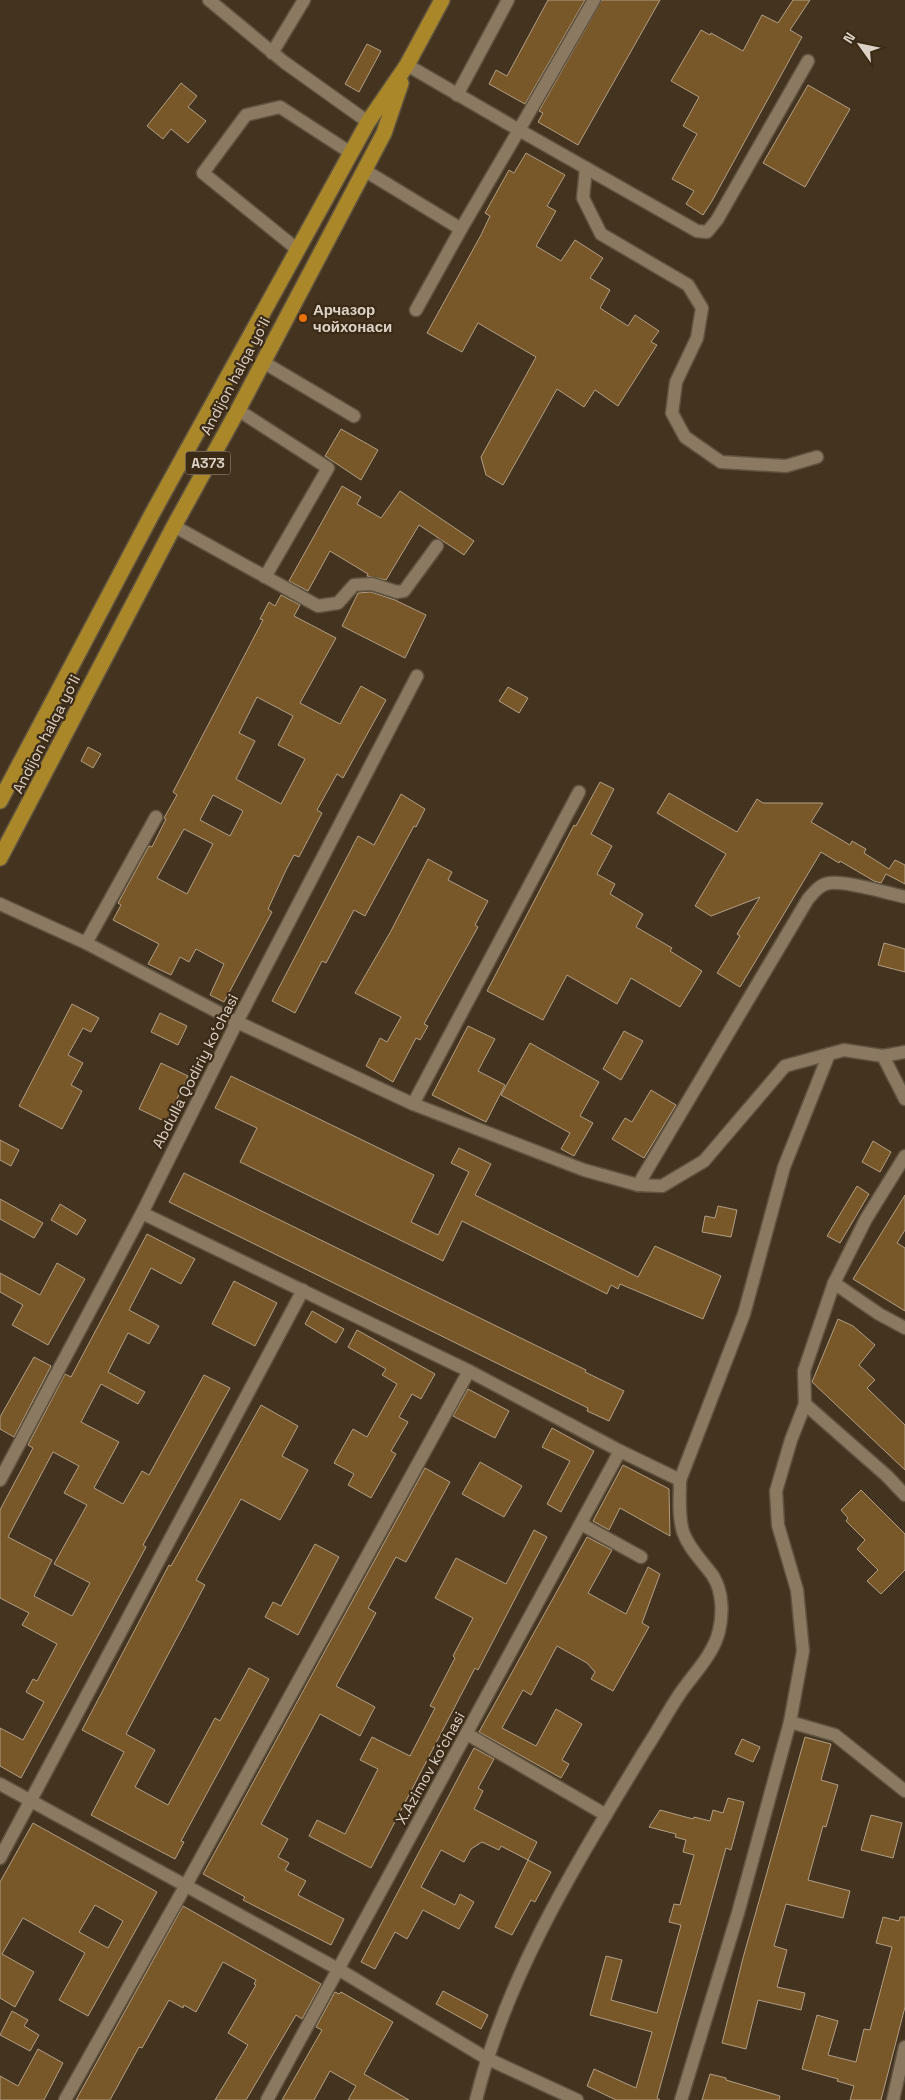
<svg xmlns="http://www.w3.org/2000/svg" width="905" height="2100" viewBox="0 0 905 2100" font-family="'Space Grotesk',sans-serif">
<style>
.building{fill:#785728;stroke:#b19e86;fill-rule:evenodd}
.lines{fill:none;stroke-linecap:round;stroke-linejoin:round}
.minor-casing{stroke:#5f5340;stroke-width:15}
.highway-casing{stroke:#5f5340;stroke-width:18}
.minor{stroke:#8b7962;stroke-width:12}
.highway{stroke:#aa882a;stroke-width:15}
.food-dot{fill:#e8710a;stroke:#3a2a16;stroke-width:2}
.labels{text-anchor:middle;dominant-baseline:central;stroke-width:4.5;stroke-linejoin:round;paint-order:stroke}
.shield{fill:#3a2a16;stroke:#aba090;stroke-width:1}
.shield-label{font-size:14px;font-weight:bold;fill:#dcd2c5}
.poi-label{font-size:15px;font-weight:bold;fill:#dcd2c5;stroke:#3a2a16;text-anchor:start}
.street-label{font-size:15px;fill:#dcd2c5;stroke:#3a2a16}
</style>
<rect width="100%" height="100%" fill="#44341f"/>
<!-- building -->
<g class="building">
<path d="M548,0H585L525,104L489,84L496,70L507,76Z"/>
<path d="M602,0H660L578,145L538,122L543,113L539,111Z"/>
<path d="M793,0H810L790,30L802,37L712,201L703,215L686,204L694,191L672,179L697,134L683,126L699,97L671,81L701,30L710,35L711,33L743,51L762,15L778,23Z"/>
<path d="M367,44L381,51L359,92L345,84Z"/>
<path d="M181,83L197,96L188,107L206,121L188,143L171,129L163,139L147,126Z"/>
<path d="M808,85L850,109L805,187L763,163Z"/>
<path d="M526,153L565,175L547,206L556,211L536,246L561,261L575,240L603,258L590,278L610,290L600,308L628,326L635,315L659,331L651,342L657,345L618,406L595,390L584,407L557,389L503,485L486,475L481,457L536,357L478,323L462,352L427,333L481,235L490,216L485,213L509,170L514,173Z"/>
<path d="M341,429L378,450L361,480L325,456Z"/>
<path d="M342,486L361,497L357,504L381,518L400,491L474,541L464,555L419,525L386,580L367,576L368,574L330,551L308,591L289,581Z"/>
<path d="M371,592L395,600L426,615L405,658L342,626L358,593Z"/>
<path d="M281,595L300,605L294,616L336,638L300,703L340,724L361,686L386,700L343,778L337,774L317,810L322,813L299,857L294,855L286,870L268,909L272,912L224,1002L210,995L224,964L196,949L189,962L180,957L171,975L148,964L159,944L113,920L121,905L118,903L123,894L149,846L152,847L166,819L164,818L177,795L173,792L263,620L260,619L269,602L275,606ZM257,697L293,716L278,745L305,759L281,804L236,779L255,741L239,733ZM213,795L243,811L230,836L200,820ZM184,829L213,844L187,894L157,878Z"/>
<path d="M508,687L528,698L519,713L499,701Z"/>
<path d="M88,747L101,754L93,768L81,761Z"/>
<path d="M600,782L614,789L591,834L612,846L597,874L615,884L610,894L643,914L636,927L672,948L670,951L702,971L680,1007L631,978L617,1004L567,975L543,1020L487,991L574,825L576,826Z"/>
<path d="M669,793L737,832L757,799L763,803H823L811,822L850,845L852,841L866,849L864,853L889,869L895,860L905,865V884L886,874L881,883L874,881L840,861L839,863L821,852L740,987L717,973L740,936L737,934L760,897L711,916L695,906L726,854L657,813Z"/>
<path d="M401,794L425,809L416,827L414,826L365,916L354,910L326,963L322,961L295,1013L272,1001L358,836L374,845Z"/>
<path d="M428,859L452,872L448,880L488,901L475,925L478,927L424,1024L428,1026L420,1040L416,1038L393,1082L366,1066L380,1038L387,1042L401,1017L355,993L391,931Z"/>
<path d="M884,943L905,949V972L878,965Z"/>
<path d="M72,1004L99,1018L91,1032L83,1028L68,1055L83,1063L71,1085L82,1091L62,1129L19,1106Z"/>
<path d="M160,1013L187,1026L178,1045L151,1032Z"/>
<path d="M468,1026L495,1039L478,1071L505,1085L486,1122L432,1095Z"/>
<path d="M624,1031L643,1041L621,1080L603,1069Z"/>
<path d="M530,1043L599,1082L580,1116L593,1123L574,1156L561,1149L570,1133L501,1095Z"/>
<path d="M161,1063L188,1076L166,1122L139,1109Z"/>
<path d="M231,1076L434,1175L411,1222L438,1235L469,1172L451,1163L459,1148L491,1164L475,1195L638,1277L655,1246L721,1276L703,1319L620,1284L618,1289L611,1285L607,1294L462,1221L443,1261L240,1162L257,1128L215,1108Z"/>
<path d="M651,1090L676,1105L644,1158L612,1139L625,1118L632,1122Z"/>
<path d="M0,1140L19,1150L11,1166L0,1160Z"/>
<path d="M873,1141L891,1152L880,1172L862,1162Z"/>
<path d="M184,1173L586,1370L585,1372L624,1391L609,1421L587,1411L588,1408L169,1202Z"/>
<path d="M857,1186L869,1194L840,1243L827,1236Z"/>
<path d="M905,1195V1230L897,1243L905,1248V1311L853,1279Z"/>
<path d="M0,1199L43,1223L34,1238L0,1219Z"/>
<path d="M60,1204L86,1220L77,1235L51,1220Z"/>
<path d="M718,1206L737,1210L731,1237L702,1232L705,1216L715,1218Z"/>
<path d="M147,1234L195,1259L181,1284L151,1268L129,1310L159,1326L149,1344L128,1333L108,1372L145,1392L138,1404L101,1384L81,1422L119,1442L94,1488L123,1504L142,1471L149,1475L204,1375L230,1388L143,1545L146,1547L21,1778L0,1766V1728L23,1740L44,1702L26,1692L33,1679L37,1681L57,1644L22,1625L29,1613L0,1598V1510L33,1448L28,1445L65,1374L71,1377ZM53,1452L79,1466L64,1493L87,1505L54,1564L90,1583L72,1616L34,1596L52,1560L8,1537Z"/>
<path d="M57,1263L85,1279L48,1345L12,1325L23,1305L0,1292V1273L40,1295Z"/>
<path d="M234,1281L277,1303L255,1346L212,1324Z"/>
<path d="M312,1311L344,1329L336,1343L305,1324Z"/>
<path d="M838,1319L853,1326L875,1345L859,1365L875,1380L867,1388L905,1425V1470L812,1382Z"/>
<path d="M357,1330L435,1374L421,1399L412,1394L399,1417L408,1422L391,1451L396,1454L371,1498L348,1485L354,1474L334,1463L353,1429L367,1437L397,1384L382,1375L386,1369L348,1347Z"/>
<path d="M34,1357L51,1366L14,1437L0,1429V1417Z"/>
<path d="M468,1389L509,1411L495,1438L453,1416Z"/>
<path d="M261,1405L298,1426L282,1456L308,1470L280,1520L241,1499L196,1580L205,1585L126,1734L155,1750L135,1787L168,1805L215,1718L220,1721L249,1668L269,1679L181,1841L184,1842L175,1859L91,1815L124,1752L82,1730L169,1565L171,1566Z"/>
<path d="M552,1428L594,1451L561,1512L547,1504L570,1461L542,1447Z"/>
<path d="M480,1462L522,1486L504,1517L462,1494Z"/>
<path d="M623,1465L669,1489L670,1536L620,1508L609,1530L593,1521Z"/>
<path d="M425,1468L450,1482L406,1562L396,1557L368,1608L376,1613L336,1686L375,1707L360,1736L320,1714L261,1824L288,1839L278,1857L289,1863L285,1870L306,1881L298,1895L344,1919L331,1945L243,1900L245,1897L203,1874Z"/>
<path d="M861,1490L905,1534V1570L881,1594L867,1581L878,1570L857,1549L865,1540L846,1521L848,1518L841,1510Z"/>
<path d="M534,1530L547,1537L478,1670L475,1668L371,1868L309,1836L317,1820L345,1834L378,1769L360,1760L372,1737L410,1756L435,1708L430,1706L455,1658L453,1656L473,1618L435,1598L456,1558L506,1584Z"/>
<path d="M587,1537L612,1550L588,1593L626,1614L648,1567L660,1574L642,1623L649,1627L613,1691L591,1679L595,1672L587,1663L557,1646L531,1695L523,1690L502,1728L536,1746L556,1709L582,1724L562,1760L569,1764L561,1778L479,1732Z"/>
<path d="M315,1544L339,1557L298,1635L265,1617L273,1602L281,1606Z"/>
<path d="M805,1737L831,1744L821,1780L838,1785L826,1827L823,1826L808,1880L850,1891L843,1918L786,1904L774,1946L787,1950L777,1987L805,1993L801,2010L758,2000L746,2049L722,2043L743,1958Z"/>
<path d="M742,1739L760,1747L753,1762L735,1754Z"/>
<path d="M474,1748L494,1759L478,1788L483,1791L474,1809L537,1842L528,1860L501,1846L499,1850L482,1842L471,1849L464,1862L441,1850L421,1887L455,1905L460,1894L474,1902L459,1929L423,1910L407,1939L395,1932L375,1969L361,1962Z"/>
<path d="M728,1798L744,1802L731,1850L726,1848L657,2098L660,2100H616L587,2086L594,2069L636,2088L652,2032L590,2015L606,1956L622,1960L611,2000L657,2013L681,1925L669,1922L674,1904L680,1905L694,1855L683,1852L686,1840L675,1837L676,1834L649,1827L660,1810L693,1819L694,1817L710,1821L713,1810L723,1813Z"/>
<path d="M871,1815L902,1823L893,1858L861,1850Z"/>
<path d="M33,1823L157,1892L88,2016L59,2000L85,1953L23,1918L2,1954L34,1972L15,2007L0,1998V1882ZM95,1905L123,1921L108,1948L79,1932Z"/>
<path d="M528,1860L551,1872L535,1902L531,1900L512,1935L495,1927Z"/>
<path d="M183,1906L321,1984L302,2019L296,2015L246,2100H215L248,2045L228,2033L256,1985L254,1984L256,1980L223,1962L196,2012L184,2005L183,2008L169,2000L142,2048L139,2047L110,2100H76Z"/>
<path d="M883,1917L899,1921L900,1917H905V2007L881,2100H850L854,2086L837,2081L838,2079L802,2069L817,2015L838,2021L828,2055L856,2062L864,2029L870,2030L892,1947L876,1943Z"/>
<path d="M443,1991L488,2015L481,2029L436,2004Z"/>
<path d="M335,1992L339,1994L341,1992L393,2022L364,2074L409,2100H348L356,2086L330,2071L314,2100H282L322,2030L316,2027Z"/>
<path d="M12,2011L28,2020L24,2026L39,2035L30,2051L0,2035Z"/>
<path d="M38,2049L63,2063L44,2100H0V2076L18,2086Z"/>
<path d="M710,2074L726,2078V2080L780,2096L779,2100H702Z"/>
</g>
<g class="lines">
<defs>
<g id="minor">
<path d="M209,0L284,62L368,122"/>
<path d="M272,53L304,0"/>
<path d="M407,65L519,130L594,0"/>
<path d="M457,95L508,0"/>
<path d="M586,168L583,198L601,234L688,285L702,308L697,338L676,382L672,413L685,437L721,462L786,466L817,457"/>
<path d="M364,170L461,229L416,310"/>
<path d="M461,229L519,130L697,231L707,232L717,220L808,61"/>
<path d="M298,250L203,173L246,115L280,107L351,153"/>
<path d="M263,362L354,416"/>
<path d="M238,410L328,468L265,577"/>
<path d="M174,526L318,606L338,603L354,585L372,584L397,592L404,591L437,546"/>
<path d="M0,904L86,943L237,1022L413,1104L584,1170L638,1185L662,1186L704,1161L785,1066L844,1050L883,1056L905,1099"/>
<path d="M86,943L156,817"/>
<path d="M883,1056L905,1052"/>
<path d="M413,1104L579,792"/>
<path d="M638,1185L808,899C814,892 820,884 830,883C848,881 886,893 905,897"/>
<path d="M142,1213L469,1371L620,1451L680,1480L744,1314L784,1167L829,1054"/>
<path d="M834,1283L879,1314L905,1328"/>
<path d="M805,1404L887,1476L905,1495"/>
<path d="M0,1480L142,1213L237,1022L417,676"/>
<path d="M581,1524L641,1557"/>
<path d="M790,1722L835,1735L905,1791"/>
<path d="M467,1734L606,1815"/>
<path d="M0,1784L338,1969L486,2058L577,2100"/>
<path d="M0,1858L303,1290"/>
<path d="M65,2100L186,1885L469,1371"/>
<path d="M267,2100L620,1451"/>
<path d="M476,2100C507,1973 578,1861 645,1750C657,1732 667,1713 679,1695C692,1675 713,1656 719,1631C723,1614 723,1592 713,1576C703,1562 689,1549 683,1532C678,1515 680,1497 680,1480"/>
<path d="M681,2100L738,1913L790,1722L803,1651L797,1590L778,1525L776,1491L791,1440L805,1404L804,1371L834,1283L866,1219L905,1156"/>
<path d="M893,2100L905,2047"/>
</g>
<g id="highway">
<path d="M0,801L152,514L368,122L407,65L442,0"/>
<path d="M0,858L174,526L238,410L384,133L401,83"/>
</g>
</defs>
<!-- minor casing -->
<use href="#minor" class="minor-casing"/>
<!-- highway casing -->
<use href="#highway" class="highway-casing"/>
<!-- minor -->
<use href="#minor" class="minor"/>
<!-- highway -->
<use href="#highway" class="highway"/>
</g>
<!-- markers -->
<circle class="food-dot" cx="303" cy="318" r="5"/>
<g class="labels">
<!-- shield labels -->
<rect class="shield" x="185.5" y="451.5" width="45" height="23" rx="4"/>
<g class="shield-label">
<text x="208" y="463">A373</text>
</g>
<!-- poi labels -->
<g class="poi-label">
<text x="313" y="309">Арчазор<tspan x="313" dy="17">чойхонаси</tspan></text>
</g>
<!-- street labels -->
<g class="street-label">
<text transform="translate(235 376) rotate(-62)">Andijon halqa yo‘li</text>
<text transform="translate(46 734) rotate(-63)">Andijon halqa yo‘li</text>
<text transform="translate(195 1071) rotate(-63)">Abdulla Qodiriy koʻchasi</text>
<text transform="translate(430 1768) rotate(-61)">X.Azimov koʻchasi</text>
</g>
</g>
<!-- north arrow -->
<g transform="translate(860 45) rotate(303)" stroke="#3a2a16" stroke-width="4" paint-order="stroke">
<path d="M0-4L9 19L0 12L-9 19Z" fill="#dcd2c5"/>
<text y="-8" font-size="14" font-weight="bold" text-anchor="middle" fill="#dcd2c5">N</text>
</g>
</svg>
